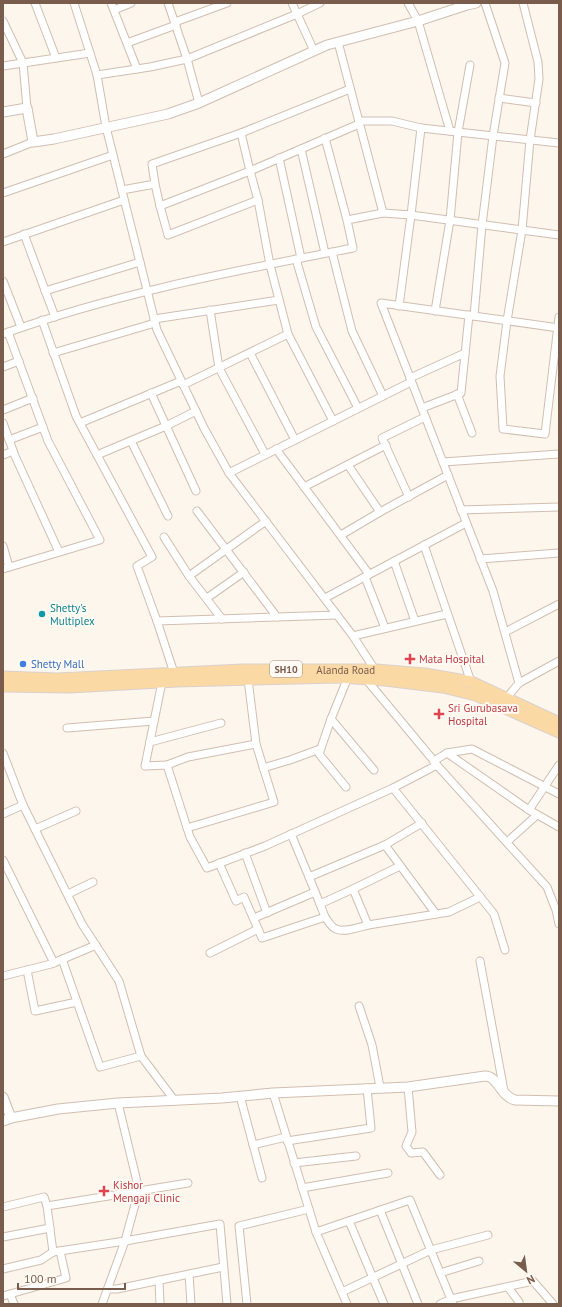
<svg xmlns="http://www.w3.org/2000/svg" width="562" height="1307" viewBox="0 0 562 1307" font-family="'PT Sans',sans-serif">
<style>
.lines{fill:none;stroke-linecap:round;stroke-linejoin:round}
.minor-casing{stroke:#d1beb0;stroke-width:9}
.tertiary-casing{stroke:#d1beb0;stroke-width:11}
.primary-casing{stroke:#dad1cd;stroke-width:13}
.minor{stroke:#fff;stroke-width:7}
.tertiary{stroke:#fff;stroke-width:9}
.primary{stroke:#fbd9a5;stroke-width:11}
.culture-dot{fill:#0f9aa8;stroke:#fffaf3;stroke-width:1.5}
.health-dot{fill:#e0444e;stroke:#fffaf3;stroke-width:1.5}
.shop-dot{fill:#3f7fe0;stroke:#fffaf3;stroke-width:1.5}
.labels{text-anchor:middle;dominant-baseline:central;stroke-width:4;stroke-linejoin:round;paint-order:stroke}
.shield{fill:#fffaf3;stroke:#a28b7f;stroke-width:1}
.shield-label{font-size:10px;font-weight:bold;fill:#7a5c4d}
.culture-label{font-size:11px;fill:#0d838f;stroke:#fffaf3;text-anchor:start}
.health-label{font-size:11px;fill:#be3a42;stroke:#fffaf3;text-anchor:start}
.shop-label{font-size:11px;fill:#366cbe;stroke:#fffaf3;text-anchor:start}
.street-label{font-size:11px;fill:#7a5c4d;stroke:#fffaf3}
</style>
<rect width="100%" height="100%" fill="#fdf6ec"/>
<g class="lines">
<defs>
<g id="minor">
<path d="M35,3L56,58"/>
<path d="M74,3L97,75L150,67L187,59L297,14L320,3"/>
<path d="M111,3L137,69"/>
<path d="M168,3L187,59L199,103"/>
<path d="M292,3L314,51"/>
<path d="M408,3L418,21L450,131"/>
<path d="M523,3L538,62L539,79L530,140L522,230L507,321L500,376L503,429L545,434L559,317"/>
<path d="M114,10L131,3"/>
<path d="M3,21L23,63L27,108"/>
<path d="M175,22L227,3"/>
<path d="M338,42L383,213L411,215L421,128L559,143"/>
<path d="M127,43L176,25"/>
<path d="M3,66L90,53"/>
<path d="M97,75L106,127L157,330L204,428L229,473L353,636L377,673"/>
<path d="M499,98L536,103"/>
<path d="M359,121H392L421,128"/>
<path d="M325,138L347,220"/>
<path d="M301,149L325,253"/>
<path d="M3,154L33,142"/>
<path d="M279,158L301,258"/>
<path d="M155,184L160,206L250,171L359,124"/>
<path d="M122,190L155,184L152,164L241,133"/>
<path d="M3,193L113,155"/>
<path d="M160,206L168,235L258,200"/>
<path d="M24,234L55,317"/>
<path d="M3,242L124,200"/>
<path d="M332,252L352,331L383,396"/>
<path d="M296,259L316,327L358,408"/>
<path d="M3,281L21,327"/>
<path d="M45,291L140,262"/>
<path d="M399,306L411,215L559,235"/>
<path d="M210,310L219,368L265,454"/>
<path d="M435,311L450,220L458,132L470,65"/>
<path d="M474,316L482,225L493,136L505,63L485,3"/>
<path d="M154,319L279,300"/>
<path d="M42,320L76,416L152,557L137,566L157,621"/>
<path d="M3,334C116,293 235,271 353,248L347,220L383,213"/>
<path d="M53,353L155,323"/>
<path d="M250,353L295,440"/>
<path d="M3,367L19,361"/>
<path d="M410,378L465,353"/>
<path d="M183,385L288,334"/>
<path d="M151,393L196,491"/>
<path d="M457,394L472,433"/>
<path d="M422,408L461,393L469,315"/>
<path d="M3,410L33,398"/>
<path d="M333,421L288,334L270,265L258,200L250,171L241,133L350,89"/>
<path d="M3,423L15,456L59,552"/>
<path d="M80,423L181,381"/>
<path d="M9,440L43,427"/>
<path d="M131,441L168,516"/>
<path d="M276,449L369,574"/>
<path d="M3,455L13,451"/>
<path d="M97,455L166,426L196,411"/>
<path d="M443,462L559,454"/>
<path d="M348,465L380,512"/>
<path d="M229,473L411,382"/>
<path d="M304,487L386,445"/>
<path d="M409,497L382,438L425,417"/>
<path d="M461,510L559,507"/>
<path d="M197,511L277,617"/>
<path d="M341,535L380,512L448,475"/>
<path d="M164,537L189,576"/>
<path d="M424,545L471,682"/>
<path d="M3,546L9,567"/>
<path d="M480,559L559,553"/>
<path d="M394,561L415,621"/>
<path d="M3,569L100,540L48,441L8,332"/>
<path d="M365,577L385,628"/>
<path d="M207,598L244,572"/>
<path d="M325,598L466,523"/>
<path d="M222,619L189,576L266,521"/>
<path d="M505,632L559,604"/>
<path d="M353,636L447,614"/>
<path d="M174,673L157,621L337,615"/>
<path d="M365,678L434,761L447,753L529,810L559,827"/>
<path d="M162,682L145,766L167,765L190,837L207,868L265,846L393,788"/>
<path d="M519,683L493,591L381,303L559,328"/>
<path d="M505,700L519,683L559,661"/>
<path d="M331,719L374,770"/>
<path d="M67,728L154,721"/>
<path d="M150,742L221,723"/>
<path d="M3,753L23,805L82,924L119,981L141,1056L175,1101"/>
<path d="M447,753L472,749L559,794"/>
<path d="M434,762L547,887L556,910L559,924"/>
<path d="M167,765L188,757L256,744"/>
<path d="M437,765L393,788L494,914L505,950"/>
<path d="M263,768L290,760L320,749"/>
<path d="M346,787L319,754L331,719L348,677"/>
<path d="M529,810L559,765"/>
<path d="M3,814L23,805"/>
<path d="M187,828L274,802L256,744L248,679"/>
<path d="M35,829L76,811"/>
<path d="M291,834L309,877"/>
<path d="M507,842L537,815"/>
<path d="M385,845L422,823"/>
<path d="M245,853L267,913"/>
<path d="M3,860L54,963"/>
<path d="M219,863L236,901L244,897L262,938L325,917L320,904L353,889L368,925L449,912L480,897"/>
<path d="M353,889L400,866"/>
<path d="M68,894L93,882"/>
<path d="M320,904L309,877L385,845L436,914"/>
<path d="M325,917C328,921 331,927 336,929C344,933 359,927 368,925"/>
<path d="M254,918L315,892"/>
<path d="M210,953L258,929"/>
<path d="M62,959L100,1067L141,1056"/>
<path d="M480,961L504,1091"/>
<path d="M27,970L35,1011L77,1002"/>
<path d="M3,976L51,964L96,945"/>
<path d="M359,1006L372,1045L380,1087"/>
<path d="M408,1087L412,1132L406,1146L411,1153L423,1152L440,1175"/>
<path d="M273,1093L316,1232L347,1304"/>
<path d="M240,1096L262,1178"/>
<path d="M287,1141L371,1128L367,1088"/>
<path d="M253,1145L286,1137"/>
<path d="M294,1163L356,1156"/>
<path d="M302,1188L388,1173"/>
<path d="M47,1206L53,1252L125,1241L220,1224L227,1304"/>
<path d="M3,1207L44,1197L47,1206L188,1183"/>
<path d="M380,1210L418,1304"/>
<path d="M349,1221L384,1304"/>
<path d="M316,1232L410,1200L453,1304"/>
<path d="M3,1237L50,1228"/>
<path d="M3,1269L41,1260L53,1252"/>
<path d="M440,1273L479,1261"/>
<path d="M189,1274L191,1304"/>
<path d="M159,1280L160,1304"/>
<path d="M508,1287L519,1302"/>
<path d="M108,1289H117L223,1267"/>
<path d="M342,1292L431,1250L488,1235"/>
<path d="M10,1294L66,1278L60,1251"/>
<path d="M3,1296L10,1294L14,1304"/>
<path d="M102,1304L125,1241L139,1190L118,1103"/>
<path d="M247,1304L239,1226L309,1209"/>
<path d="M440,1304L451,1299L533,1281L553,1304"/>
</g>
<g id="tertiary">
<path d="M3,112L27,108L33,142L54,139L168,114L199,103L327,45L418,21L467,5L476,3"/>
<path d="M3,1097L11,1118"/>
<path d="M3,1121L11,1118L58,1109L118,1103L222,1098L273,1093L408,1087L485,1076C498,1076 500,1096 515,1100L559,1101"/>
</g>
<g id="primary">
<path id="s1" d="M3,677L57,679L243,670H376L425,674L471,682L559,723"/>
<path d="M3,686L70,687L177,681L338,677L385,680L443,687L476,695L559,732"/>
</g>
</defs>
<!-- minor casing -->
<use href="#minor" class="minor-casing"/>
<!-- tertiary casing -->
<use href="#tertiary" class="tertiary-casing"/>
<!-- primary casing -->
<use href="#primary" class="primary-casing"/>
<!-- minor -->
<use href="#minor" class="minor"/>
<!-- tertiary -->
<use href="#tertiary" class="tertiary"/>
<!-- primary -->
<use href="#primary" class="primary"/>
</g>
<!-- markers -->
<circle class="culture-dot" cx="42" cy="614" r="4"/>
<g class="health-dot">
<path d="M408 653h4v4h4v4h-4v4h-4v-4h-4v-4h4z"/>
<path d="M437 708h4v4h4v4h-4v4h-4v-4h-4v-4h4z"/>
<path d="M102 1185h4v4h4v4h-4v4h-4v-4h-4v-4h4z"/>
</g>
<circle class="shop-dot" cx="23" cy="664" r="4"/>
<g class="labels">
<!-- shield labels -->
<rect class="shield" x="270" y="661" width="32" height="16" rx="3"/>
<g class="shield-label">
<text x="286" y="669">SH10</text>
</g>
<!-- culture labels -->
<g class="culture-label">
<text x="50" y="608">Shetty's<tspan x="50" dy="13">Multiplex</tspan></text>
</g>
<!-- health labels -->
<g class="health-label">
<text x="419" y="659">Mata Hospital</text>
<text x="448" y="708">Sri Gurubasava<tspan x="448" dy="13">Hospital</tspan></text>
<text x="113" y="1185">Kishor<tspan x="113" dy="13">Mengaji Clinic</tspan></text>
</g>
<!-- shop labels -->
<g class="shop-label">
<text x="31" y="664">Shetty Mall</text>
</g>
<!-- street labels -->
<g class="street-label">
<text stroke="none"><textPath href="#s1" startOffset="343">Alanda Road</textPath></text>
</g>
</g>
<!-- border -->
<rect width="562" height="1307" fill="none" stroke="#7a5c4d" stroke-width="8"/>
<!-- north arrow -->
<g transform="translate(526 1271) rotate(151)" stroke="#fffaf3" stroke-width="3" paint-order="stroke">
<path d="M0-3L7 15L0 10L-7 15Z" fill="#7a5c4d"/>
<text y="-6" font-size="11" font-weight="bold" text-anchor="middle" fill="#7a5c4d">N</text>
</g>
<!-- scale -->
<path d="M18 1283v6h107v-6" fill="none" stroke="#7a5c4d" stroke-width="2"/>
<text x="24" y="1283" font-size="12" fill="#7a5c4d" stroke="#fffaf3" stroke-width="3" paint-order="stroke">100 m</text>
</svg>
